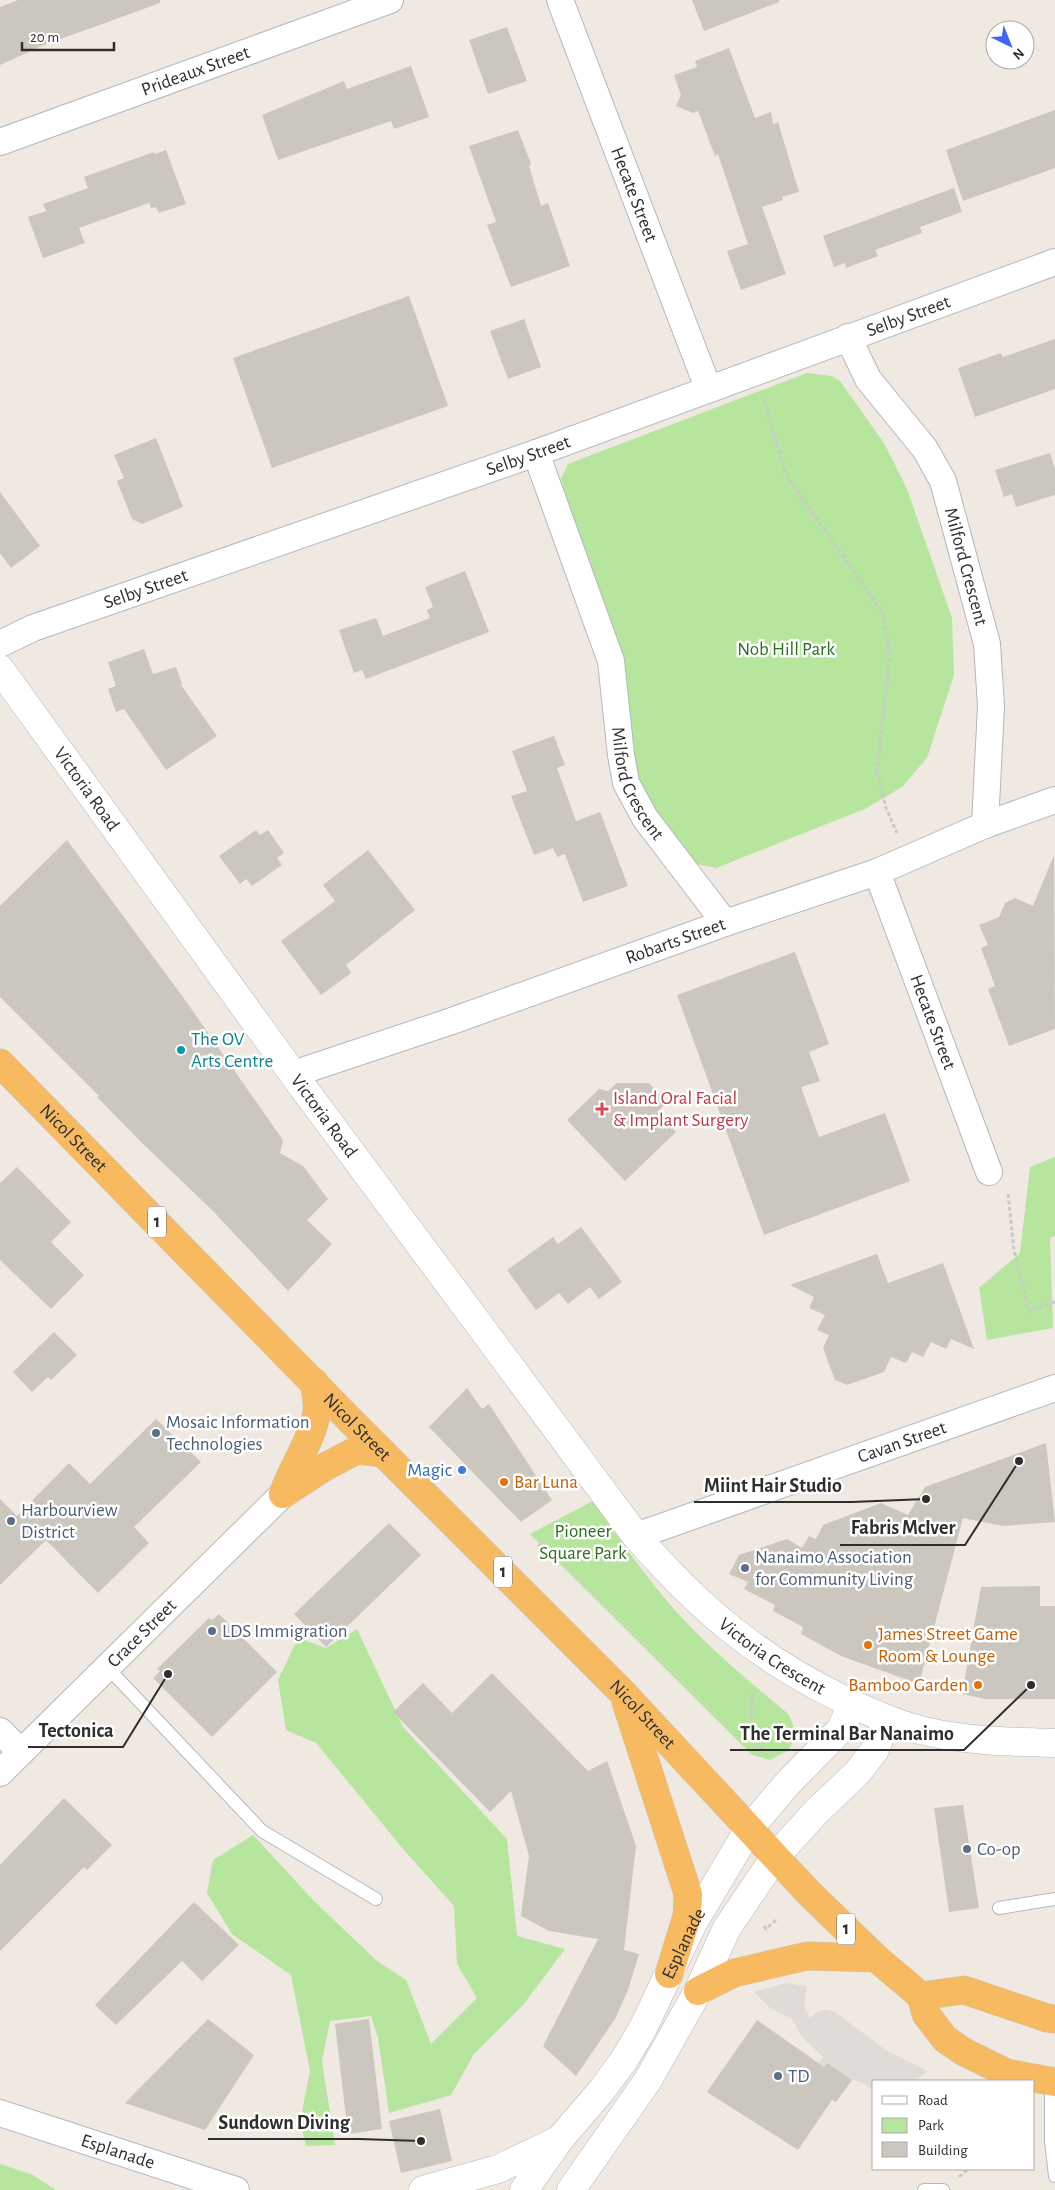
<svg xmlns="http://www.w3.org/2000/svg" width="1055" height="2190" viewBox="0 0 1055 2190" font-family="'Alegreya Sans',sans-serif">
<style>
.green{fill:#b6e59e}
.plaza{fill:#dfdcd8}
.building{fill:#cbc7bf}
.lines{fill:none;stroke-linecap:round;stroke-linejoin:round}
.service-casing{stroke:#b4b7c1;stroke-width:14}
.minor-casing{stroke:#b4b7c1;stroke-width:28}
.tertiary-casing{stroke:#b4b7c1;stroke-width:29}
.secondary-casing{stroke:#b4b7c1;stroke-width:29}
.trunk-casing{stroke:#c9c9c9;stroke-width:29}
.path{stroke:#c9c9c9;stroke-width:3;stroke-dasharray:4 2.5;stroke-linecap:butt}
.service{stroke:#fff;stroke-width:12}
.minor{stroke:#fff;stroke-width:26}
.tertiary{stroke:#fff;stroke-width:28}
.secondary{stroke:#fff;stroke-width:28}
.trunk{stroke:#f8ba60;stroke-width:28}
.culture-dot{fill:#0f9aa8;stroke:#fff;stroke-width:2}
.health-dot{fill:#e0444e;stroke:#fff;stroke-width:2}
.service-dot{fill:#5c6f8a;stroke:#fff;stroke-width:2}
.shop-dot{fill:#3f7fe0;stroke:#fff;stroke-width:2}
.food-dot{fill:#e8710a;stroke:#fff;stroke-width:2}
.labels{text-anchor:middle;dominant-baseline:central;stroke-width:5;stroke-linejoin:round;paint-order:stroke}
.shield{fill:#fff;stroke:#6d6d6d;stroke-width:1}
.shield-label{font-size:18px;font-weight:bold;fill:#2e2e2e}
.street-label{font-size:19px;fill:#2e2e2e;stroke:#fff}
.park-label{font-size:19px;fill:#2c6e1b;stroke:#fff}
.culture-label{font-size:19px;fill:#0d838f;stroke:#fff;text-anchor:start}
.health-label{font-size:19px;fill:#be3a42;stroke:#fff;text-anchor:start}
.service-label{font-size:19px;fill:#4e5e75;stroke:#fff;text-anchor:start}
.shop-label{font-size:19px;fill:#366cbe;stroke:#fff;text-anchor:end}
.food-label{font-size:19px;fill:#c56008;stroke:#fff;text-anchor:start}
.leader{fill:none;stroke:#2e2e2e;stroke-width:2}
.callout-dot{fill:#2e2e2e;stroke:#fff;stroke-width:2}
.callout-label{font-size:20px;text-anchor:middle;font-weight:bold;fill:#2e2e2e;stroke:#fff;stroke-width:5;stroke-linejoin:round;paint-order:stroke}
</style>
<rect width="100%" height="100%" fill="#efe9e1"/>
<!-- green -->
<g class="green">
<path d="M807,373L832,376L840,381L884,443L907,489L952,618L954,675L927,758L902,787L867,808L716,868L692,863L637,785L620,671L561,479L568,464Z"/>
<path d="M1055,1157V1236L1050,1238L1053,1328L987,1340L979,1288L1020,1253L1030,1167Z"/>
<path d="M593,1501C621,1542 649,1582 683,1619C715,1653 751,1683 787,1713C796,1726 796,1736 789,1750L770,1760L752,1755L530,1534Z"/>
<path d="M357,1629L403,1727L507,1839L517,1936L565,1949L523,2005L474,2054L451,2095L389,2113L378,2038L371,2016L330,2021L322,2061L335,2145L306,2146L300,2122L310,2071L291,1975L232,1934L207,1893L213,1860L253,1835L314,1901L377,1961L406,1980L431,2044L477,1998L457,1964L454,1906L404,1850L316,1743L286,1730L278,1680L298,1638L326,1648Z"/>
<path d="M0,2164L33,2175L56,2190H0Z"/>
</g>
<!-- plaza -->
<path class="plaza" d="M786,1983L807,1986L804,2007L810,2018L819,2011L827,2009L835,2012L887,2051L928,2071L913,2081H874V2091L861,2082L852,2080L827,2063L824,2067L819,2063L823,2057L802,2037L792,2019L770,2008L754,1992Z"/>
<!-- building -->
<g class="building">
<path d="M18,0H160V3L44,45L0,65V7Z"/>
<path d="M692,0H779V2L704,31Z"/>
<path d="M507,27L527,81L488,94L469,40Z"/>
<path d="M729,48L755,118L771,112L773,124L778,122L799,192L782,197L783,200L762,207L786,274L741,290L727,251L748,244L718,154L715,156L698,111L693,113L676,106L681,95L674,75L697,67L695,61Z"/>
<path d="M411,66L429,117L394,129L391,121L278,160L262,115L344,81L347,89Z"/>
<path d="M1055,110V168L963,201L946,150Z"/>
<path d="M518,130L531,164L529,166L541,206L548,203L570,266L511,287L487,225L496,222L469,146Z"/>
<path d="M166,150L186,204L159,213L156,207L151,208L149,203L79,228L85,243L43,258L28,217L46,211L43,204L88,188L84,177L154,152L155,154Z"/>
<path d="M954,188L962,212L920,227L922,233L875,250L878,256L846,268L845,263L834,267L823,236Z"/>
<path d="M409,296L448,406L272,468L233,358Z"/>
<path d="M524,319L541,367L508,379L490,331Z"/>
<path d="M1055,339V389L975,417L958,368L1001,353L1003,357Z"/>
<path d="M156,438L183,507L142,524L132,519L117,481L124,478L114,455Z"/>
<path d="M1050,453L1055,469V495L1016,507L1012,494L1004,497L995,470Z"/>
<path d="M0,492L40,546L11,568L0,553Z"/>
<path d="M465,571L489,632L366,679L362,670L354,673L339,630L376,618L383,636L430,618L427,610L433,607L425,587Z"/>
<path d="M144,649L153,674L176,667L182,684L181,685L217,736L166,770L124,709L116,712L108,689L116,686L108,662Z"/>
<path d="M554,736L565,765L557,768L576,821L600,812L628,886L583,902L565,854L557,857L553,848L534,855L511,796L527,791L512,751Z"/>
<path d="M256,830L260,835L268,830L284,853L277,858L282,865L252,886L246,879L240,884L219,856Z"/>
<path d="M67,840L183,997L283,1140L280,1153L303,1166L328,1199L307,1220L332,1244L288,1291L213,1211L142,1143L97,1097L99,1096L0,997V906Z"/>
<path d="M368,850L415,910L346,965L351,973L321,995L281,941L335,901L323,885Z"/>
<path d="M1054,855L1055,1029L1009,1046L988,989L995,986L981,948L988,945L979,925L999,917L1005,903L1015,898L1033,906Z"/>
<path d="M795,952L829,1044L809,1052L820,1081L801,1087L819,1137L885,1113L910,1181L764,1235L677,995Z"/>
<path d="M617,1083H649L667,1103L657,1112L676,1132L625,1181L567,1120L599,1089L608,1091Z"/>
<path d="M17,1167L71,1222L51,1242L84,1275L51,1309L0,1260V1183Z"/>
<path d="M581,1227L622,1282L599,1299L590,1287L568,1304L559,1293L536,1310L507,1270L553,1237L558,1244Z"/>
<path d="M877,1254L888,1283L943,1263L974,1349L951,1339L946,1349L931,1342L923,1357L912,1352L906,1363L891,1357L884,1372L847,1385L835,1380L823,1348L829,1335L817,1330L825,1315L809,1308L814,1297L790,1285Z"/>
<path d="M54,1332L77,1355L51,1380L48,1377L32,1392L13,1372Z"/>
<path d="M467,1388L482,1409L489,1404L552,1500L521,1522L429,1427Z"/>
<path d="M156,1419L201,1462L134,1527L149,1543L98,1593L46,1540L0,1585V1499L17,1516L69,1463L90,1484Z"/>
<path d="M1046,1443L1055,1522L1003,1526L963,1518L919,1684L841,1656L801,1634L803,1627L773,1611L775,1605L744,1589L748,1582L729,1574L739,1555L787,1539L802,1548L809,1536L816,1539L823,1525L881,1503L908,1515L925,1487Z"/>
<path d="M389,1523L421,1555L326,1647L294,1614Z"/>
<path d="M1040,1586V1606H1055V1699H985L962,1694L981,1587Z"/>
<path d="M219,1614L277,1672L212,1737L153,1678L160,1671L157,1669L209,1618L212,1620Z"/>
<path d="M492,1673L588,1771L607,1761L636,1846L624,1950L639,1954L628,1990L615,2019L576,2076L543,2046L598,1939L549,1931L521,1916L529,1856L511,1791L490,1812L393,1712L423,1683L452,1713Z"/>
<path d="M64,1798L112,1845L87,1870L84,1867L0,1951V1865Z"/>
<path d="M963,1805L979,1908L949,1912L934,1808Z"/>
<path d="M194,1902L239,1945L202,1981L182,1961L116,2025L95,2005Z"/>
<path d="M208,2019L254,2055L205,2130L125,2103Z"/>
<path d="M369,2019L382,2129L348,2134L335,2024Z"/>
<path d="M757,2020L824,2067L827,2063L852,2080L836,2102L832,2100L798,2150L707,2092Z"/>
<path d="M440,2109L452,2161L401,2173L389,2121Z"/>
</g>
<g class="lines">
<defs>
<g id="service">
<path d="M106,1666L262,1831L376,1899"/>
<path d="M999,1908L1055,1899"/>
<path d="M1051,2082V2141L1055,2176"/>
<path d="M924,2190H943"/>
</g>
<g id="minor">
<path id="s1" d="M560,0L708,388"/>
<path id="s2" d="M0,142L390,0"/>
<path id="s3" d="M848,337L868,379L925,449L943,481L987,644L991,706L985,825"/>
<path id="s4" d="M536,453L611,661L621,755L626,783L645,818L725,923"/>
<path id="s5" d="M0,644L33,628L536,453L1055,262"/>
<path id="s6" d="M877,872L989,1172"/>
<path id="s7" d="M293,1074L449,1022L725,923L877,872L985,825L1055,800"/>
<path id="s8" d="M636,1536L1055,1388"/>
<path d="M0,1731L21,1752"/>
<path id="s9" d="M0,1773L283,1494"/>
<path id="s10" d="M0,2113L236,2190"/>
</g>
<g id="tertiary">
<path id="s11" d="M0,669L293,1074L636,1536C700,1609 755,1656 842,1699C867,1711 893,1723 920,1730C964,1741 1009,1742 1055,1743"/>
<path d="M749,1829L788,1783L841,1729L852,1704"/>
<path d="M775,1857L817,1811L857,1773L875,1750L887,1719"/>
</g>
<g id="secondary">
<path d="M423,2190L498,2169L557,2141"/>
<path id="s12" d="M524,2190L560,2139L602,2090L624,2060L643,2028L693,1923L749,1829"/>
<path d="M571,2190L648,2080L698,1991L727,1928L775,1857"/>
</g>
<g id="trunk">
<path id="s13" d="M0,1063L349,1419L622,1692L809,1893L876,1958L921,1996L926,2014L945,2039L964,2052L1007,2073L1055,2082"/>
<path d="M283,1494C292,1468 315,1435 317,1409C318,1401 315,1390 314,1382"/>
<path d="M283,1494L323,1468L357,1450L383,1453"/>
<path d="M626,1702L688,1894L687,1916L669,1974"/>
<path d="M698,1991L734,1973L807,1956L876,1958"/>
<path d="M921,1996L964,1990L1047,2018L1055,2019"/>
</g>
</defs>
<!-- service casing -->
<use href="#service" class="service-casing"/>
<!-- minor casing -->
<use href="#minor" class="minor-casing"/>
<!-- tertiary casing -->
<use href="#tertiary" class="tertiary-casing"/>
<!-- secondary casing -->
<use href="#secondary" class="secondary-casing"/>
<!-- trunk casing -->
<use href="#trunk" class="trunk-casing"/>
<!-- path -->
<g class="path">
<path d="M764,400L786,475L882,612L890,654L877,770L886,808L897,833"/>
<path d="M1008,1194L1014,1250L1029,1311L1055,1302"/>
<path d="M538,1544C565,1560 580,1555 610,1549"/>
<path d="M755,1690C747,1710 751,1733 763,1750"/>
<path d="M764,1926L766,1929L776,1920"/>
<path d="M959,2177L968,2169"/>
</g>
<!-- service -->
<use href="#service" class="service"/>
<!-- minor -->
<use href="#minor" class="minor"/>
<!-- tertiary -->
<use href="#tertiary" class="tertiary"/>
<!-- secondary -->
<use href="#secondary" class="secondary"/>
<!-- trunk -->
<use href="#trunk" class="trunk"/>
</g>
<!-- markers -->
<circle class="culture-dot" cx="181" cy="1050" r="5"/>
<path class="health-dot" d="M599.5 1101.5h5v5h5v5h-5v5h-5v-5h-5v-5h5z"/>
<g class="service-dot">
<circle cx="156" cy="1433" r="5"/>
<circle cx="11" cy="1521" r="5"/>
<circle cx="745" cy="1568" r="5"/>
<circle cx="212" cy="1631" r="5"/>
<circle cx="967" cy="1849" r="5"/>
<circle cx="778" cy="2076" r="5"/>
</g>
<circle class="shop-dot" cx="462" cy="1470" r="5"/>
<g class="food-dot">
<circle cx="504" cy="1482" r="5"/>
<circle cx="868" cy="1645" r="5"/>
<circle cx="978" cy="1685" r="5"/>
</g>
<g class="labels">
<!-- shield labels -->
<g class="shield">
<rect x="148" y="1206.5" width="18" height="31" rx="4"/>
<rect x="494" y="1556.5" width="18" height="31" rx="4"/>
<rect x="837" y="1913.5" width="18" height="31" rx="4"/>
</g>
<g class="shield-label">
<text x="157" y="1222">1</text>
<text x="503" y="1572">1</text>
<text x="846" y="1929">1</text>
</g>
<!-- street labels -->
<g class="street-label">
<text stroke="none"><textPath href="#s2" startOffset="208">Prideaux Street</textPath></text>
<text stroke="none"><textPath href="#s1" startOffset="208">Hecate Street</textPath></text>
<text stroke="none"><textPath href="#s5" startOffset="966">Selby Street</textPath></text>
<text stroke="none"><textPath href="#s5" startOffset="561">Selby Street</textPath></text>
<text stroke="none"><textPath href="#s3" startOffset="262">Milford Crescent</textPath></text>
<text stroke="none"><textPath href="#s5" startOffset="156">Selby Street</textPath></text>
<text stroke="none"><textPath href="#s4" startOffset="348">Milford Crescent</textPath></text>
<text stroke="none"><textPath href="#s11" startOffset="148">Victoria Road</textPath></text>
<text stroke="none"><textPath href="#s7" startOffset="405">Robarts Street</textPath></text>
<text stroke="none"><textPath href="#s6" startOffset="160">Hecate Street</textPath></text>
<text stroke="none"><textPath href="#s11" startOffset="552">Victoria Road</textPath></text>
<text stroke="none"><textPath href="#s13" startOffset="105">Nicol Street</textPath></text>
<text stroke="none"><textPath href="#s13" startOffset="510">Nicol Street</textPath></text>
<text stroke="none"><textPath href="#s8" startOffset="282">Cavan Street</textPath></text>
<text stroke="none"><textPath href="#s9" startOffset="199">Crace Street</textPath></text>
<text stroke="none"><textPath href="#s11" startOffset="1258">Victoria Crescent</textPath></text>
<text stroke="none"><textPath href="#s13" startOffset="915">Nicol Street</textPath></text>
<text stroke="none"><textPath href="#s12" startOffset="295">Esplanade</textPath></text>
<text stroke="none"><textPath href="#s10" startOffset="124">Esplanade</textPath></text>
</g>
<!-- park labels -->
<g class="park-label">
<text x="786" y="649">Nob Hill Park</text>
<text x="583" y="1531">Pioneer<tspan x="583" dy="22">Square Park</tspan></text>
</g>
<!-- culture labels -->
<g class="culture-label">
<text x="191" y="1039">The OV<tspan x="191" dy="22">Arts Centre</tspan></text>
</g>
<!-- health labels -->
<g class="health-label">
<text x="613" y="1098">Island Oral Facial<tspan x="613" dy="22">&amp; Implant Surgery</tspan></text>
</g>
<!-- service labels -->
<g class="service-label">
<text x="166" y="1422">Mosaic Information<tspan x="166" dy="22">Technologies</tspan></text>
<text x="21" y="1510">Harbourview<tspan x="21" dy="22">District</tspan></text>
<text x="755" y="1557">Nanaimo Association<tspan x="755" dy="22">for Community Living</tspan></text>
<text x="222" y="1631">LDS Immigration</text>
<text x="977" y="1849">Co-op</text>
<text x="788" y="2076">TD</text>
</g>
<!-- shop labels -->
<g class="shop-label">
<text x="452" y="1470">Magic</text>
</g>
<!-- food labels -->
<g class="food-label">
<text x="514" y="1482">Bar Luna</text>
<text x="878" y="1634">James Street Game<tspan x="878" dy="22">Room &amp; Lounge</tspan></text>
<text x="968" y="1685" text-anchor="end">Bamboo Garden</text>
</g>
</g>
<!-- callouts -->
<path class="leader" d="M926 1499L852 1502H694M1019 1461L965 1545H840M168 1674L123 1747H28M1031 1685L964 1750H730M421 2141L359 2139H208"/>
<g class="callout-dot">
<circle cx="926" cy="1499" r="5"/>
<circle cx="1019" cy="1461" r="5"/>
<circle cx="168" cy="1674" r="5"/>
<circle cx="1031" cy="1685" r="5"/>
<circle cx="421" cy="2141" r="5"/>
</g>
<g class="callout-label">
<text x="773" y="1492">Miint Hair Studio</text>
<text x="903" y="1534">Fabris McIver</text>
<text x="76" y="1737">Tectonica</text>
<text x="847" y="1740">The Terminal Bar Nanaimo</text>
<text x="284" y="2129">Sundown Diving</text>
</g>
<!-- legend -->
<rect x="872" y="2080" width="162" height="90" fill="#ffffff" stroke="#ababab"/>
<rect x="882" y="2096" width="25" height="8" fill="#ffffff" stroke="#ababab"/>
<text x="918" y="2105" font-size="15" fill="#2e2e2e">Road</text>
<rect x="882" y="2118" width="25" height="15" fill="#b6e59e" stroke="#ababab"/>
<text x="918" y="2130" font-size="15" fill="#2e2e2e">Park</text>
<rect x="882" y="2142" width="25" height="15" fill="#cbc7bf" stroke="#ababab"/>
<text x="918" y="2155" font-size="15" fill="#2e2e2e">Building</text>
<!-- north arrow -->
<g transform="translate(1010 45) rotate(137)"><circle r="24" fill="#ffffff" stroke="#ababab"/>
<path d="M0-4L9 19L0 12L-9 19Z" fill="#4264fb"/>
<text y="-8" font-size="14" font-weight="bold" text-anchor="middle" fill="#2e2e2e">N</text>
</g>
<!-- scale -->
<path d="M22 42v8h92v-8" fill="none" stroke="#2e2e2e" stroke-width="2.5"/>
<text x="30" y="42" font-size="15" fill="#2e2e2e" stroke="#ffffff" stroke-width="4" paint-order="stroke">20 m</text>
</svg>
